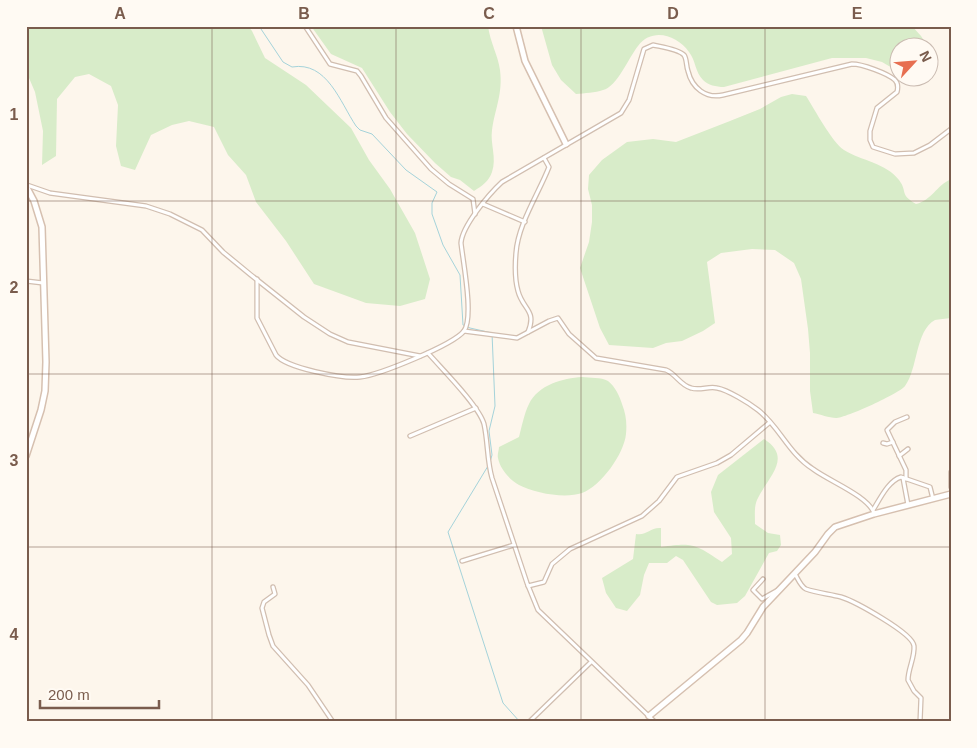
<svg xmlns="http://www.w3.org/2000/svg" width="977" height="748" viewBox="0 0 977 748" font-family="Arial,sans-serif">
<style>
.green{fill:#d8ecc9}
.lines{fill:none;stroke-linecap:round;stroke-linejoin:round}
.stream{stroke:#a5d3da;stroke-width:1}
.street-casing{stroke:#d1beb0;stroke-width:5.5}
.secondary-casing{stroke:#d6c0b0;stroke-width:8}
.street{stroke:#fff;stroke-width:3}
.secondary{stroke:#fff;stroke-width:5}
.grid{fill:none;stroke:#7a5c4d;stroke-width:1;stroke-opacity:0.55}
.neatline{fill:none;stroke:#7a5c4d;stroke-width:2}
.grid-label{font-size:16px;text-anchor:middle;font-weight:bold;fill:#7a5c4d}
</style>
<rect width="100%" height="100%" fill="#fdf6ec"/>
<!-- green -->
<g class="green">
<path d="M26,26H248L252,31L265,58L306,85L351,128L369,160L390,189L415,233L430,279L425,299L400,306L366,303L314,284L286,241L256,202L246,175L228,155L214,127L189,121L172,125L151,135L135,170L121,166L116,146L118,105L111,86L89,74L75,77L57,99L56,156L42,165L43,131L35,92L26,71Z"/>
<path d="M311,26H488C490,42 498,55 500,70C503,94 495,108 492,130C490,144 497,158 492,172C489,181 482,186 474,191L460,180L451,177L435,163L407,134L390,112L362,68L331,54Z"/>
<path d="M541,26H912L921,36L928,47L900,48L899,72L882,62L866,58H832L724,87C716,87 708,85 703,80C695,72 696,61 689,52C677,35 652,27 638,46C629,57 617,87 603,90C595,93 585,93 576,94L561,80L552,65Z"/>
<path d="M792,94L806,96C815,110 832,142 844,150C862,161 886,163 899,180C908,192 899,194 916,204C932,200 936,186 951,179V318C946,319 939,319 935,320C915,331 918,369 905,386C900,393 846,418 836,418C829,418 820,414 813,413L810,391V353L808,329L801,279L794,263L775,250L752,249L721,253L707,262L715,323L703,331L682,341L666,343L653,348L609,345L600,328L580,268L589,242L592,222V205L588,189L589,175L602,160L627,142L653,139L676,142L730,121L760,109L781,97Z"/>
<path d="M582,377C590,378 601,377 608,381C615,386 620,397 622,404C626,414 627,423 626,434C624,454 601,486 582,493C565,499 534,493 519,485C510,480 500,469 498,458C497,455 499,450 499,447L519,437C522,426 524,414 529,404C538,385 563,378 582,377Z"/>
<path d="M764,439C794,458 767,478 757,500C754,507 755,516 755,524L768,533L780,535L781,545L777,551L769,553L745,596L737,603L717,605L711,602L683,560L676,556L667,563H649L644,575L640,595L627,611L616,608L606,593L602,578L633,559L636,534C647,536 650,527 661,528V547C693,542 695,544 722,562L732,554L731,538L714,512L711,492L718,475Z"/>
</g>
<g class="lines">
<!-- stream -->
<g class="stream">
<path d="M259,26L283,62L292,67C327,61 340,102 356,126L360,130L372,134L406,170L437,192L432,203V214L443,245L460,275L463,325L470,328L492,333L495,406L489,431L492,455L490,462"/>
<path d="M488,466L448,532L503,703L520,722"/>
</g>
<defs>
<g id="street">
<path d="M305,26L330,64L357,71L361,76L386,118L431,169L449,184L473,199L475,214"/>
<path d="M27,185L50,193L146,206L170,214L202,230L223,252L251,275L304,317L330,334L348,342L420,356"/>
<path d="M483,204L525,222"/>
<path d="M257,279V318L276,355C286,368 343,379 360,377C379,375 453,345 464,331C474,317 463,262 461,243C462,226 489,194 502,182L621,113L629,100L644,49L653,45C662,47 678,49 684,55C687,59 686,66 688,71C692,88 706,99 723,95L852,64C862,64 887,73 895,80C898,83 898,88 897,92L877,108L870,131V140L873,147L895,154L914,153L930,145L951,129"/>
<path d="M26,281L43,283"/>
<path d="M464,331L517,338L549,321L558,318L569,334L596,358L666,370C676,374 680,385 691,388C700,391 708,386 717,388C728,390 749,403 758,410C779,426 788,453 813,469C829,481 868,496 874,513"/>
<path d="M528,332C537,310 523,310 518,291C515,280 515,264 516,253C518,224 539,193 549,167L544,158"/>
<path d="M428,353C442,369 479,406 484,424C488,442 487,461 492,478L527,583L538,610L655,722"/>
<path d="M410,436L476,408"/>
<path d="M883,443L887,444L893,442"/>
<path d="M899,456L908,449"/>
<path d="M951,472V487"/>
<path d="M903,478L908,505"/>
<path d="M906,479V470L887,430L895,422L907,417"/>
<path d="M873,510C880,499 888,481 901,477L930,487L933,499"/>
<path d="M462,561L514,545"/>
<path d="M795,574C798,579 801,587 806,589C817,593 830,594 841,597C854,601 913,633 914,646C915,657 908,669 908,680L914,691L921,698L920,722"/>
<path d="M763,579L753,590L762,599L778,590"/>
<path d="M528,586L544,582L552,564L570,549L642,516L659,501L677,477L717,463L731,455L769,423"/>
<path d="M273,587L275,594L264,602L262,608L269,635L273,646L308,685L333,722"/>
<path d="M529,722L591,662"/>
</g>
<g id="secondary">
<path d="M516,26L525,61L566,144"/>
<path d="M26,186L34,201L42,227L46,362L45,391L41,410L26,456"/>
<path d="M649,716L741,640L747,633L763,607L815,552L828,534L835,527L874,514L951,494"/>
</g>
</defs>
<!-- street casing -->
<use href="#street" class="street-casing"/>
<!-- secondary casing -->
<use href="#secondary" class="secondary-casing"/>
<!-- street -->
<use href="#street" class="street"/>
<!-- secondary -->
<use href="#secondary" class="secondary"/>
</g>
<!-- grid -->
<path class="grid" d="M212,26V722M396,26V722M581,26V722M765,26V722M26,201H951M26,374H951M26,547H951"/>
<!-- border -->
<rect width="977" height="748" fill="none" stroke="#fffaf3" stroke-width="55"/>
<!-- north arrow -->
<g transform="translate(914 62) rotate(64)"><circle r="24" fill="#fffaf3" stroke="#cabbb1"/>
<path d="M0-4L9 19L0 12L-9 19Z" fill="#e76f51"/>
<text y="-8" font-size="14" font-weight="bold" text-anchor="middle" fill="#7a5c4d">N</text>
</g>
<!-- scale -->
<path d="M40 700v8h119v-8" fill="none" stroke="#7a5c4d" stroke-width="2.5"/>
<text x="48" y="700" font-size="15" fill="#7a5c4d" stroke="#fffaf3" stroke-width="4" paint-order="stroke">200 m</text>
<rect x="28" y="28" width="922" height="692" class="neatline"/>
<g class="grid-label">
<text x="120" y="19">A</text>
<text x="304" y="19">B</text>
<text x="489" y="19">C</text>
<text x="673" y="19">D</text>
<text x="857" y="19">E</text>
<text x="14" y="120">1</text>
<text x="14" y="293">2</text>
<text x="14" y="466">3</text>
<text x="14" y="640">4</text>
</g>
</svg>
